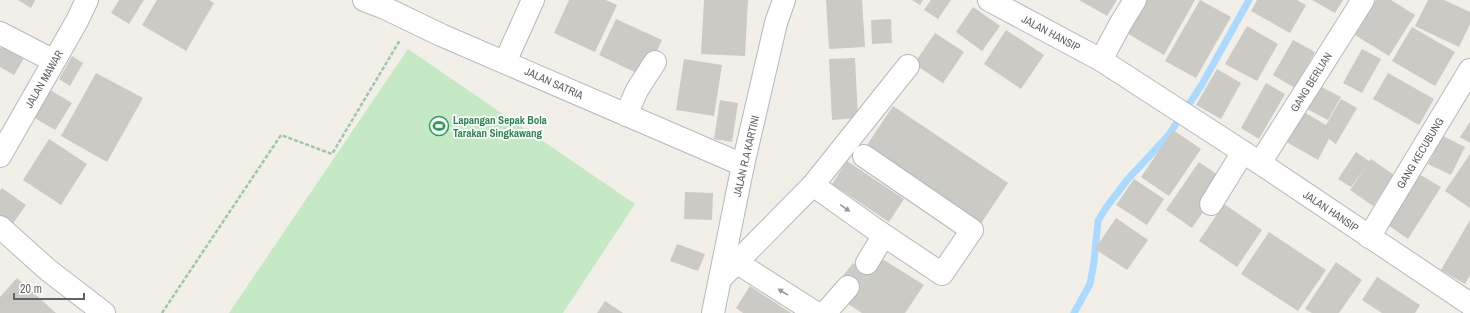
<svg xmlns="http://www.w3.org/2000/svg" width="1470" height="313" viewBox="0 0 1470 313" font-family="'Archivo Narrow',sans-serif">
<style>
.green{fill:#c5e8c5}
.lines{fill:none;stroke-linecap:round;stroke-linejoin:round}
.stream{stroke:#aadaff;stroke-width:7}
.building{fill:#cccac5}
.minor-tunnel{stroke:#ccccc8;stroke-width:22;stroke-dasharray:22 11;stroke-linecap:butt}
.minor-casing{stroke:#b5b8bc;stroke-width:24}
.path{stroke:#9cc7a9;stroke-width:2.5;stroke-dasharray:4 2;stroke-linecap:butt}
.minor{stroke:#fff;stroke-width:22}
.oneway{fill:#979a9d}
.labels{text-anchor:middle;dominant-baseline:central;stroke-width:3.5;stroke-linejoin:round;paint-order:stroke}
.street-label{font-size:11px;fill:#5f6368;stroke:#fff}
.leisure-label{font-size:11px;font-weight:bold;fill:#27864d;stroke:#fff;text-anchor:start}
</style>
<rect width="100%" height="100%" fill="#f1efe8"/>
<!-- green -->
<path class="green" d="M408,49L635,204L563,313H229Z"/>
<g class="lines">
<!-- stream -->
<path class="stream" d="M1074,313L1090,284L1094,262L1098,221L1105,209L1128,179L1168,136L1201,86L1249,0"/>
</g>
<!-- building -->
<g class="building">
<path d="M18,0H35L31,8Z"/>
<path d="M119,0H144L129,24L111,13Z"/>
<path d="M157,0H209L214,3L186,51L142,25Z"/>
<path d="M569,0H606L617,5L595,52L554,33Z"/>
<path d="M704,0H748L745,56L701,54Z"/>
<path d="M826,0H862L865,47L829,49Z"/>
<path d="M912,0H923L920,5Z"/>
<path d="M931,0H951L938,19L924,10Z"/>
<path d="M1079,0H1117L1107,16Z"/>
<path d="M1143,0H1195L1164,55L1125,32Z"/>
<path d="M1200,0L1231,17L1196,78L1165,61Z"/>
<path d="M1257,0H1297L1306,5L1290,33L1251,11Z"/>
<path d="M1312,0H1343L1335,13Z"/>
<path d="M1376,0H1391L1415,15L1389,56L1355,35Z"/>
<path d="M1428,0H1444L1470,12V24L1459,47L1415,26Z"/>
<path d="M973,7L1000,26L982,51L956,32Z"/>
<path d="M616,19L662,40L645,77L599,55Z"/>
<path d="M891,19L892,43L872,44L871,20Z"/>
<path d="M1247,26L1278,44L1257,81L1225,64Z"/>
<path d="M1412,27L1455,52L1435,86L1392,61Z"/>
<path d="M1006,30L1044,55L1021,89L984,64Z"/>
<path d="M935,33L964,52L943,83L914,64Z"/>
<path d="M1293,40L1315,52L1295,88L1273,75Z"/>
<path d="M4,42L26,55L14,75L0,67V49Z"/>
<path d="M1362,49L1381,59L1362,93L1343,83Z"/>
<path d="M72,56L83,63L70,86L59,79Z"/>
<path d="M855,58L858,118L832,120L829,59Z"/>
<path d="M684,59L722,65L714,116L676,110Z"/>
<path d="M1217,69L1241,83L1221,119L1196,105Z"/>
<path d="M96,73L143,98L107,162L61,136Z"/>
<path d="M1388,73L1434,99L1419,125L1373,99Z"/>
<path d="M1266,83L1285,94L1259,139L1241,128Z"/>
<path d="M1318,85L1341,97L1328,120L1305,108Z"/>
<path d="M50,90L72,103L55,130L33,117Z"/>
<path d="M1341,99L1357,108L1336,144L1329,139L1318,160L1285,141L1302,111L1326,125Z"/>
<path d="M720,100L738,103L732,142L714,139Z"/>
<path d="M893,106L1008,183L980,225L865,148Z"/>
<path d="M1470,122V143L1460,137Z"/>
<path d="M1173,130L1201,149L1169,196L1141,177Z"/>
<path d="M1443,136L1465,147L1451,175L1428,164Z"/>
<path d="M49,139L87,164L61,205L23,180Z"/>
<path d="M1356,152L1369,161L1371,159L1394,175L1373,206L1350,190L1367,165L1351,187L1338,179Z"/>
<path d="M1470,154V208L1445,191Z"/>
<path d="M847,161L904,199L889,222L832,184Z"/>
<path d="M1199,162L1225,180L1192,228L1166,210Z"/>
<path d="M1417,173L1441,187L1408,239L1385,223Z"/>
<path d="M1134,179L1164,199L1147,225L1116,205Z"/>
<path d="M2,188L26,205L12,225L0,217V191Z"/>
<path d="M685,192L713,193L712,220L684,219Z"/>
<path d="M1224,204L1262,230L1237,267L1199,241Z"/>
<path d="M1116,218L1148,240L1127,270L1095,249Z"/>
<path d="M1470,220V275L1465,284L1441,270Z"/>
<path d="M1269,232L1326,270L1298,311L1241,274Z"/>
<path d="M677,244L705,254L698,271L670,261Z"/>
<path d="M876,255L924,285L905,313H862L845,302Z"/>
<path d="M1336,262L1362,280L1339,313H1312L1305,309Z"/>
<path d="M1377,277L1420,305L1415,313H1382L1362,300Z"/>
<path d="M17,278L56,313H0V297Z"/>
<path d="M750,286L791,313H743L736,308Z"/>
<path d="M605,301L623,313H597Z"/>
</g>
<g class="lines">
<!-- minor-tunnel -->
<path class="minor-tunnel" d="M848,287L867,263"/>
<defs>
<g id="minor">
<path d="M364,0L385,8L441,35L743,165"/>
<path d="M989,0L1101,60L1260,163L1470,304"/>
<path d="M0,33L54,61"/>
<path d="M1101,60L1121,23L1135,0"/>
<path d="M505,62L533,0"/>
<path d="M626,115L637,90L655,62"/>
<path d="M0,156L77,21L87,0"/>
<path d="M864,156L972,230L942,274L879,232"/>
<path d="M1260,163L1363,0"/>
<path d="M813,185L879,232L882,238L867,263"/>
<path d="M1211,204L1243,152"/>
<path d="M0,227L48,270L104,313"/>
<path d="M1369,237L1470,70"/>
<path d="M736,262L816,313"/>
<path d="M720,279L813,185L908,66"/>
<path d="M713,313L743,165L776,23L784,0"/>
<path d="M819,313L826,312L848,287"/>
</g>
</defs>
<!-- minor casing -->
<use href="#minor" class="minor-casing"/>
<!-- path -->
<path class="path" d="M162,313L281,135L332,154L400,40"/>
<!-- minor -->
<use href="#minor" class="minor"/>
</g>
<!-- one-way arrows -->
<defs><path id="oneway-solid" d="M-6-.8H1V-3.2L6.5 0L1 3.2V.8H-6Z"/></defs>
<g class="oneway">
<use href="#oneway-solid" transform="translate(845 208) rotate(35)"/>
<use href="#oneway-solid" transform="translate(783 292) rotate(-148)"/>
</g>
<!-- icons -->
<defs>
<symbol id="stadium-ring" viewBox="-11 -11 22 22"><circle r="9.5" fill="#fff" stroke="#2e9e5b" stroke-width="1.5"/><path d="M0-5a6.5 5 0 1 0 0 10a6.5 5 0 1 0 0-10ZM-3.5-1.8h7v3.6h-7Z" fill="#2e9e5b"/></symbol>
</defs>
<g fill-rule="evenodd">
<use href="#stadium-ring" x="428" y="115" width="22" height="22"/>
</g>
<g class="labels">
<!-- street labels -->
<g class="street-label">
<text transform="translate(1051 33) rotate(28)">JALAN HANSIP</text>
<text transform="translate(44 79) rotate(-60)">JALAN MAWAR</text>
<text transform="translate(1311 82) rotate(-58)">GANG BERLIAN</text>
<text transform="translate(554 83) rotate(24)">JALAN SATRIA</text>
<text transform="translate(1420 153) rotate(-59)">GANG KECUBUNG</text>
<text transform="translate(746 156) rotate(-77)">JALAN R.A KARTINI</text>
<text transform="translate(1331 211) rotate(34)">JALAN HANSIP</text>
</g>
<!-- leisure labels -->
<g class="leisure-label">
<text x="453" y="120">Lapangan Sepak Bola<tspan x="453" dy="13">Tarakan Singkawang</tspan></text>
</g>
</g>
<!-- scale -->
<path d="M14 293v6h70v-6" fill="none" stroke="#5f6368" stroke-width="2"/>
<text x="20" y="293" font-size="12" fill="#5f6368" stroke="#ffffff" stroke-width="3" paint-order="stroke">20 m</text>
</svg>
